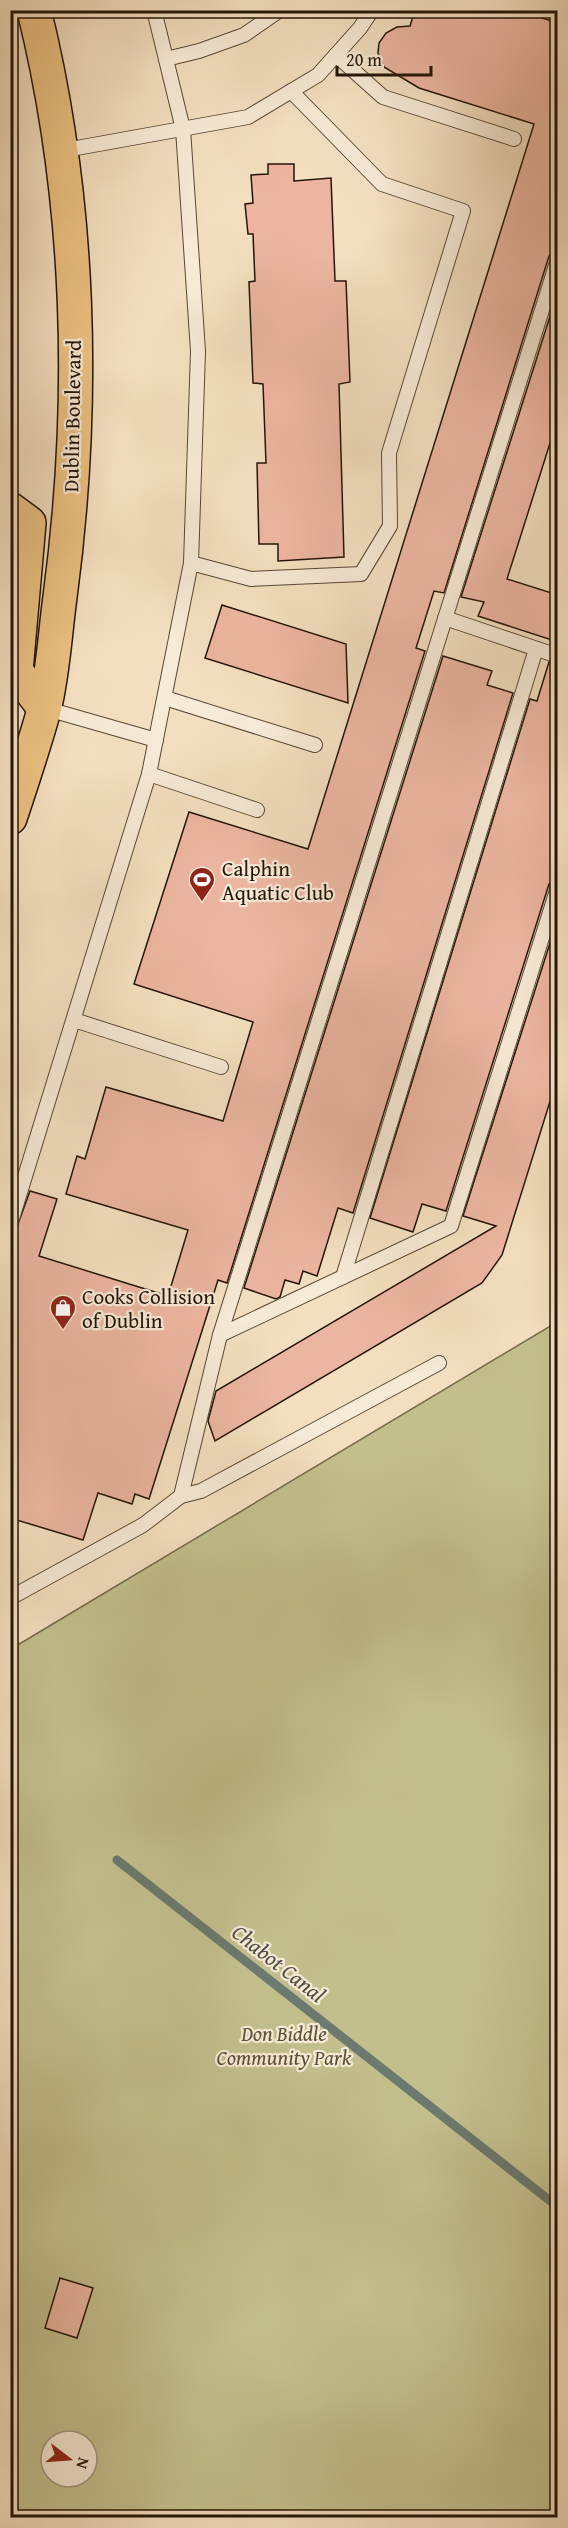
<svg xmlns="http://www.w3.org/2000/svg" width="568" height="2528" viewBox="0 0 568 2528" font-family="'Gentium Book Plus',serif">
<style>
.green{fill:#c3bf8d;stroke:#746a4a;stroke-width:1.5;fill-rule:evenodd}
.lines{fill:none;stroke-linecap:round;stroke-linejoin:round}
.stream{stroke:#6b796e;stroke-width:9}
.building{fill:#ecb5a1;stroke:#241407;stroke-width:1.5}
.lane-casing{stroke:#584735;stroke-width:16}
.primary-casing{stroke:#241407;stroke-width:36}
.lane{stroke:#f7ead6;stroke-width:14}
.primary{stroke:#eac080;stroke-width:33}
.labels{text-anchor:middle;dominant-baseline:central;stroke-width:4.5;stroke-linejoin:round;paint-order:stroke}
.street-label{font-size:21px;fill:#241407;stroke:#f7ead6}
.poi-label{font-size:21px;fill:#241407;stroke:#f7ead6;text-anchor:start}
.park-label{font-size:21px;font-style:italic;fill:#5c5036;stroke:#f7ead6}
.water-label{font-size:22px;font-style:italic;fill:#4e4f43;stroke:#f7ead6}
</style>
<rect width="100%" height="100%" fill="#f3dfc0"/>
<filter id="stains"><feTurbulence type="fractalNoise" baseFrequency=".00333" numOctaves="4"/><feColorMatrix values="0 0 0 0 .2 0 0 0 0 .09 0 0 0 0 .02 0 0 0 .5 -.17"/></filter>
<radialGradient id="worn" r=".72"><stop offset=".6" stop-color="#630" stop-opacity="0"/><stop offset="1" stop-color="#630" stop-opacity=".3"/></radialGradient>
<!-- green -->
<path class="green" d="M557,1322V2517H11V1649ZM51,2441H87V2477H51Z"/>
<g class="lines">
<!-- stream -->
<path class="stream" d="M117,1860L558,2207"/>
</g>
<!-- building -->
<g class="building">
<path d="M415,10H517L558,23V250L549,256L444,593L434,591L416,648L425,651L227,1283L218,1280L149,1499L135,1494L132,1504L98,1493L83,1540L10,1518V1248L15,1232L30,1191L57,1199L39,1256L168,1296L188,1230L66,1194L77,1156L85,1159L106,1087L223,1121L253,1022L134,984L189,812L308,849L534,124L419,88L384,67L378,53L379,43L386,33L397,27L410,26Z"/>
<path d="M268,164H294V181L331,178L335,281H346L350,382L339,384L344,557L278,561V544H259L257,463H266L263,384L253,383L249,282L255,281L253,234H248L245,204L253,203L251,175L268,174Z"/>
<path d="M558,291V418L507,579L558,595V642L478,616L484,602L461,597Z"/>
<path d="M222,605L346,644L348,703L205,658Z"/>
<path d="M443,656L492,671L487,685L513,693L353,1213L338,1208L317,1276L303,1271L299,1284L285,1280L280,1297L276,1299L244,1288Z"/>
<path d="M549,662L558,665V878L549,884L446,1211L422,1204L413,1232L370,1218L530,699L537,701Z"/>
<path d="M558,918V1076L502,1255L482,1283L215,1441L208,1421L216,1391L496,1226L463,1216Z"/>
<path d="M60,2278L93,2288L77,2338L45,2328Z"/>
</g>
<g class="lines">
<defs>
<g id="lane">
<path d="M336,55L383,97L514,139"/>
<path d="M166,59L199,51L244,35L280,10"/>
<path d="M60,151L248,117L318,75L360,28L372,10"/>
<path d="M191,563L251,579L361,574L390,526L389,453L463,211L382,184L291,91"/>
<path d="M445,618L558,656"/>
<path d="M165,698L315,745"/>
<path d="M44,708L156,740"/>
<path d="M149,774L257,810"/>
<path d="M74,1020L221,1067"/>
<path d="M10,1225L149,774L191,563L198,351L183,129L154,10"/>
<path d="M343,1277L536,649"/>
<path d="M220,1335L451,1226L558,887"/>
<path d="M181,1496L201,1491L439,1363"/>
<path d="M10,1598L143,1525L181,1496L220,1335L558,259"/>
</g>
<g id="primary">
<path d="M10,509L29,523L16,671L44,708"/>
<path d="M10,818C22,782 34,746 44,710C53,674 55,634 60,597C86,403 81,201 34,10"/>
</g>
</defs>
<!-- lane casing -->
<use href="#lane" class="lane-casing"/>
<!-- primary casing -->
<use href="#primary" class="primary-casing"/>
<!-- lane -->
<use href="#lane" class="lane"/>
<!-- primary -->
<use href="#primary" class="primary"/>
</g>
<!-- icons -->
<defs>
<symbol id="stadium-pin" viewBox="-11 -11 22 30"><path d="M0 17L-7.5 6A9.5 9.5 0 1 1 7.5 6Z" fill="#8f2418" stroke="#f7ead6"/><path d="M0-5a6.5 5 0 1 0 0 10a6.5 5 0 1 0 0-10ZM-3.5-1.8h7v3.6h-7Z" fill="#fff"/></symbol>
<symbol id="shop-pin" viewBox="-11 -11 22 30"><path d="M0 17L-7.5 6A9.5 9.5 0 1 1 7.5 6Z" fill="#8f2418" stroke="#f7ead6"/><path d="M-5-2.5h2.3a2.7 3.5 0 0 1 5.4 0H5L5.5 6h-11ZM-1.5-2.5h3a1.5 2.3 0 0 0-3 0Z" fill="#fff"/></symbol>
</defs>
<g fill-rule="evenodd">
<use href="#stadium-pin" x="187" y="865" width="30" height="40"/>
<use href="#shop-pin" x="48" y="1293" width="30" height="40"/>
</g>
<g class="labels">
<!-- street labels -->
<g class="street-label">
<text transform="translate(72 416) rotate(-89)">Dublin Boulevard</text>
</g>
<!-- poi labels -->
<g class="poi-label">
<text x="222" y="868">Calphin<tspan x="222" dy="24">Aquatic Club</tspan></text>
<text x="82" y="1296">Cooks Collision<tspan x="82" dy="24">of Dublin</tspan></text>
</g>
<!-- park labels -->
<g class="park-label">
<text x="284" y="2033">Don Biddle<tspan x="284" dy="24">Community Park</tspan></text>
</g>
<!-- water labels -->
<g class="water-label">
<text transform="translate(279 1963) rotate(38)">Chabot Canal</text>
</g>
</g>
<!-- margin -->
<rect width="568" height="2528" fill="none" stroke="#f3dfc0" stroke-width="36"/>
<rect x="12" y="12" width="544" height="2504" fill="none" stroke="#241407" stroke-width="3"/>
<rect x="18" y="18" width="532" height="2492" fill="none" stroke="#241407" stroke-width="1.5"/>
<!-- north arrow -->
<g transform="translate(69 2459) rotate(107)"><circle r="28" fill="#f7ead6" stroke="#a39483" stroke-width="1.5"/>
<path d="M0-4.5L10 22L0 15L-10 22Z" fill="#8f2418"/>
<text y="-9" font-size="16" font-weight="bold" text-anchor="middle" fill="#241407">N</text>
</g>
<!-- scale -->
<path d="M337 66v9h94v-9" fill="none" stroke="#241407" stroke-width="3"/>
<text x="346" y="66" font-size="18" fill="#241407" stroke="#f7ead6" stroke-width="4.5" paint-order="stroke">20 m</text>
<rect width="100%" height="100%" filter="url(#stains)"/>
<rect width="100%" height="100%" fill="url(#worn)"/>
</svg>
